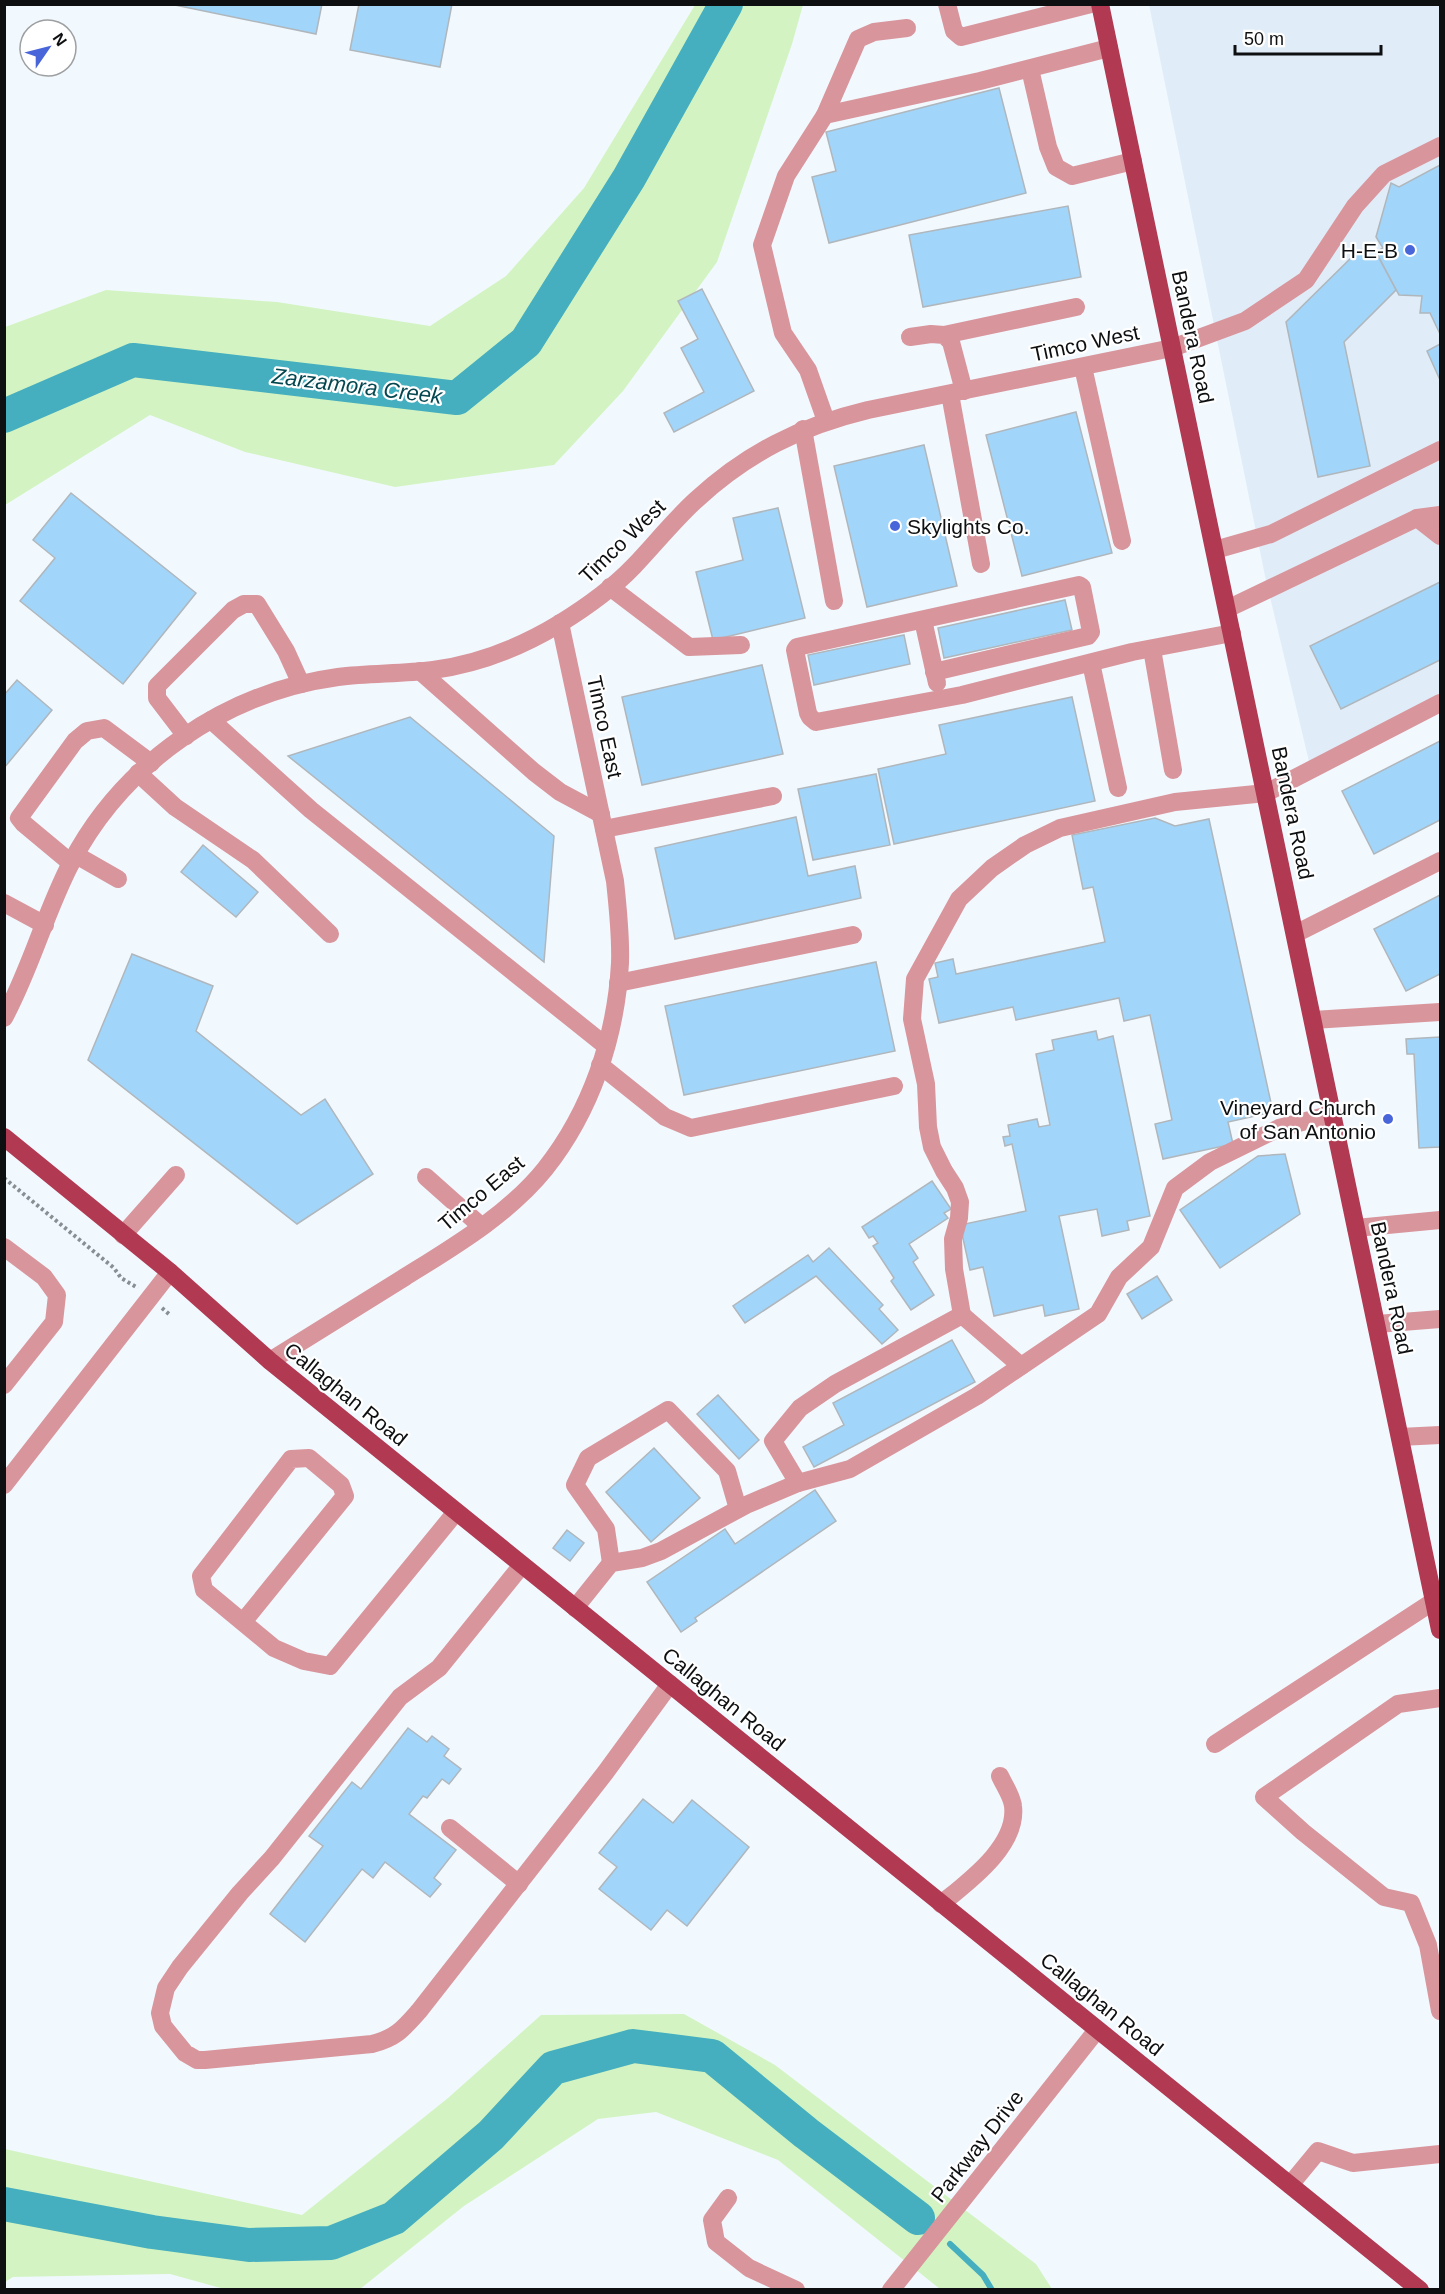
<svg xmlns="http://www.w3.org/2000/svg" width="1445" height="2294" viewBox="0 0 1445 2294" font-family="Helvetica,sans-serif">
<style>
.built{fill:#e0edf8}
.green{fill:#d3f4c2}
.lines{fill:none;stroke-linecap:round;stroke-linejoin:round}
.stream{stroke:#45aebf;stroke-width:6}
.river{stroke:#45aebf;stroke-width:34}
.building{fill:#a2d5fa;stroke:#b0b7bc;stroke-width:1.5}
.path{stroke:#888e92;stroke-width:4;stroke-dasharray:3 3;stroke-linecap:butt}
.minor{stroke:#d9959c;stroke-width:18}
.major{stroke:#b13952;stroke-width:18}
.poi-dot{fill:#4866da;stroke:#fff;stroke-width:2}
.labels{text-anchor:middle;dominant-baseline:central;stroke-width:4.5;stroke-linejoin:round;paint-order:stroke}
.poi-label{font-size:21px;fill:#0d0f11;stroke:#fff;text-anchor:end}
.street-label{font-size:21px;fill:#0d0f11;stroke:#fff}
.water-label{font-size:22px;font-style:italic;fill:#054750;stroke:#fff}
</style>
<rect width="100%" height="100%" fill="#f1f9ff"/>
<!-- built -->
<path class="built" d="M1149,5H1440V697L1310,766L1265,576Z"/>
<!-- green -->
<g class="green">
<path d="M695,5H803L792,44L717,262L623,391L554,465L395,487L245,452L150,415L5,505V327L106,290L277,302L430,326L506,276L584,188Z"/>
<path d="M684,2014L775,2065L1036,2264L1052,2289H940L778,2160L656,2112L598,2119L464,2206L360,2289H224L170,2274L13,2277L5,2282V2149L302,2215L448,2098L541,2015Z"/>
</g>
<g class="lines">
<!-- stream -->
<path class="stream" d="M950,2244L983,2275L992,2290"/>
<!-- river -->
<g class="river">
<path d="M4,416L133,360L457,398L526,342L629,178L726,4"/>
<path d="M4,2204L152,2232L249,2245L331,2243L394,2218L491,2135L553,2068L633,2046L712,2056L806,2133L918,2218"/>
</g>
</g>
<!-- building -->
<g class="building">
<path d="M170,4H322L316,34Z"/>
<path d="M359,4H452L440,67L350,50Z"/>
<path d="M999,88L1026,193L829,243L812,177L836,171L826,132Z"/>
<path d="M1440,165V334L1430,313H1420L1422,296L1399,295L1376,252L1383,248L1376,237L1391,183L1399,187Z"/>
<path d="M1068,206L1081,277L923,307L909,235Z"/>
<path d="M1372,245L1396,290L1344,342L1370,466L1318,477L1286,322L1357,252Z"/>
<path d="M702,289L754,391L674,432L664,413L704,392L681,348L698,339L678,301Z"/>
<path d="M1440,344V380L1427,351Z"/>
<path d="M1076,412L1112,553L1022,576L986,435Z"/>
<path d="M924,445L957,586L867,607L834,466Z"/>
<path d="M71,493L196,593L123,684L20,601L55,558L33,540Z"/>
<path d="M778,508L805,618L713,640L696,572L743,560L733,518Z"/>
<path d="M1440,582V660L1341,709L1310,646Z"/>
<path d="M1065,600L1072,630L944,658L938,628Z"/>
<path d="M904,635L910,664L814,685L808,655Z"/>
<path d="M762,665L783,754L642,785L622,697Z"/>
<path d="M17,680L52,710L4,768V695Z"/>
<path d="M1072,697L1095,801L894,844L878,769L946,754L939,725Z"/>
<path d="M410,717L554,836L544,962L288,756Z"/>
<path d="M1440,741V820L1374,854L1342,791Z"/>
<path d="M876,774L890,845L813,860L798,789Z"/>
<path d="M796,817L808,876L855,866L861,898L675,939L655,848Z"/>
<path d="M1155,818L1175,826L1209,819L1273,1112L1228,1122L1233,1144L1163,1159L1155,1124L1172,1120L1150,1015L1124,1021L1119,998L1016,1020L1013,1007L939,1023L929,979L938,977L935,963L953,959L956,974L1105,942L1093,887L1083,889L1072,835Z"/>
<path d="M203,845L258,892L236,917L181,872Z"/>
<path d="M1440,895V974L1406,991L1374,929Z"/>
<path d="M132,954L213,986L196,1031L301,1115L325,1099L373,1174L297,1224L88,1060Z"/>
<path d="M876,962L895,1051L684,1095L665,1006Z"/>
<path d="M1096,1031L1098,1040L1113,1036L1150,1216L1127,1221L1129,1230L1102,1236L1097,1209L1059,1216L1079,1309L1045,1316L1043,1305L994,1316L983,1267L970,1270L960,1225L1026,1211L1012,1144L1005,1146L1003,1137L1010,1136L1008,1125L1037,1119L1039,1127L1050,1125L1036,1054L1054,1050L1052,1040Z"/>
<path d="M1440,1037V1147L1419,1148L1414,1054H1407L1406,1039Z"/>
<path d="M1285,1154L1300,1214L1220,1268L1180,1210L1258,1156Z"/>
<path d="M932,1181L951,1209L944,1213L948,1218L909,1244L918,1258L913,1262L934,1295L911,1310L891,1281L894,1278L873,1246L878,1243L873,1236L869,1238L862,1227Z"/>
<path d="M829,1248L883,1305L879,1309L898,1330L882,1344L816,1276L745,1323L733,1306L808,1255L813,1262Z"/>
<path d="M1157,1276L1172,1300L1142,1319L1127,1294Z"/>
<path d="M952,1340L975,1382L814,1467L803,1447L844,1425L833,1403Z"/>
<path d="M718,1395L759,1440L739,1459L697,1414Z"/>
<path d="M654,1448L700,1498L651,1542L606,1492Z"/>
<path d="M815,1490L836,1521L695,1618L697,1621L681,1632L647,1582L725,1529L735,1544Z"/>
<path d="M567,1530L584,1543L570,1561L553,1548Z"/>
<path d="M408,1728L427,1742L432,1736L449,1749L444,1756L461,1769L449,1784L442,1779L427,1798L423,1796L409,1814L456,1850L434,1878L441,1884L430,1897L385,1862L373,1878L362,1869L305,1942L270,1914L323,1846L309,1836L352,1782L361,1789Z"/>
<path d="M643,1799L673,1823L692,1800L749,1847L687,1926L667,1910L651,1930L599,1889L617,1867L599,1853Z"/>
</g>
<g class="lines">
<!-- path -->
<g class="path">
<path d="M4,1178L114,1268L121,1278L138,1288"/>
<path d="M162,1308L169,1314"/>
</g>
<!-- minor -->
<g class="minor">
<path d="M947,4L954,31L961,37L1091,4"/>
<path d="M1030,69L1048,147L1056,167L1072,176L1133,161"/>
<path d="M825,115L858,39L874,32L907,28"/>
<path d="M944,335L1076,307"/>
<path d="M910,337L931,334L944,335L951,342L964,391"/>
<path d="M1083,367L1122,541"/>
<path d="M950,394L981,564"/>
<path d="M826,421L808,370L783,333L762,245L786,176L825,115L980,81L1109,48"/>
<path d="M803,429L834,601"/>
<path d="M1417,518L1440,515"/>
<path d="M1215,550L1271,534L1440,450"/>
<path d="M610,587L689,647L741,645"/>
<path d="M1227,609L1417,518L1440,536"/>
<path d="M923,620L937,683"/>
<path d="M1152,649L1173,770"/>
<path d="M1091,663L1118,788"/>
<path d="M420,671L534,772L560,792L601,814"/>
<path d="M934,672L1088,636L1091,632L1082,587L1079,585L797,647L795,650L808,713L810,717L816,722L962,695L1132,652L1232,633"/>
<path d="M211,720L311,810L606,1046"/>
<path d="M186,736L157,698V686L233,610L244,604H257L286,651L301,684"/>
<path d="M138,773L175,807L253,860L330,934"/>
<path d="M604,829L773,796"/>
<path d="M76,855L118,879"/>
<path d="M71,863L23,823L19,818L75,741L87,731L104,728L151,763"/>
<path d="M4,903L45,925"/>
<path d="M1295,934L1440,861"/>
<path d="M618,983L853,935"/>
<path d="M4,1018C31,968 45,913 71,863C123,763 226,692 338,677C369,673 401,674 433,670C477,664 521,647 559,624C585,608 613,588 634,566C655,544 674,520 696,500C747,453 801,426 868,410L1172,348L1245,321L1306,280L1355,206L1384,174L1440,146"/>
<path d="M1313,1020L1440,1012"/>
<path d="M600,1065L665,1117L691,1128L894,1086"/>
<path d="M426,1177L481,1226"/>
<path d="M1356,1228L1440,1220"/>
<path d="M123,1235L176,1175"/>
<path d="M4,1247L44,1277L57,1295L54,1322L4,1385"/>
<path d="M962,1315L954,1269L953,1239L959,1218L960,1202L955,1188L944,1171L932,1147L928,1127L926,1084L912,1019L915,979L959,899L992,868L1025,845L1060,828L1175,802L1266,793L1440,703"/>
<path d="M1377,1324L1440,1319"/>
<path d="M270,1361C315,1333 360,1305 405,1277C453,1247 509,1214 545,1169C591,1111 616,1037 620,963C621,936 618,909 615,881L560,623"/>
<path d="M1400,1437L1440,1435"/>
<path d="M798,1483L773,1441L800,1408L835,1384L962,1315L1021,1366"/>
<path d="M4,1485L170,1272"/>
<path d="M611,1563L606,1529L575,1485L588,1458L668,1410L727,1471L738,1509"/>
<path d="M522,1565L439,1668L400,1697L272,1858L240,1893L180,1967L166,1988L160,2013L163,2026L185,2053L197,2060H205L372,2044C396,2038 403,2029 419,2011L605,1773L670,1684"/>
<path d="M575,1608L611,1563L642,1558L661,1551L746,1505L798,1483L850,1469L977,1396L1098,1314L1119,1277L1151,1247L1175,1188L1210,1162L1279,1128L1333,1114"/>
<path d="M243,1622L345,1496L341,1485L309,1458L291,1459L201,1576L204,1590L274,1648L304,1661L330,1666L456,1512"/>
<path d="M1440,1698L1398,1704L1264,1797L1303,1832L1384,1897L1411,1903L1428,1945L1440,2011"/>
<path d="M1215,1744L1434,1601"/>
<path d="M450,1828L519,1884"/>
<path d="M941,1904C968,1882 1018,1846 1013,1806C1012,1796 1004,1785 1000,1776"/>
<path d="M1290,2185L1318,2151L1353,2163L1440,2154"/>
<path d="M728,2198L712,2220L716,2242L749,2268L796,2290"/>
<path d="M891,2290L1097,2030"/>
</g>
<!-- major -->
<g class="major">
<path d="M1100,4L1440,1630"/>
<path d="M4,1137L170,1272L270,1361L1420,2290"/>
</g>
</g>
<!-- markers -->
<g class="poi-dot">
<circle cx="1410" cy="250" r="6"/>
<circle cx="895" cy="526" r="6"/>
<circle cx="1388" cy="1119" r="6"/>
</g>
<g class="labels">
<!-- poi labels -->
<g class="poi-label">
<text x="1398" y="250">H-E-B</text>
<text x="907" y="526" text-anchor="start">Skylights Co.</text>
<text x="1376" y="1107">Vineyard Church<tspan x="1376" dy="24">of San Antonio</tspan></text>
</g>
<!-- street labels -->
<g class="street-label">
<text transform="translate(1193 337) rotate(78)">Bandera Road</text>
<text transform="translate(1085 343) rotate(-12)">Timco West</text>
<text transform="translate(622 541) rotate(-44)">Timco West</text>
<text transform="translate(605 727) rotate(78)">Timco East</text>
<text transform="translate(1293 813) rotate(78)">Bandera Road</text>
<text transform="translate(481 1193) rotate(-40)">Timco East</text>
<text transform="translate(1392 1288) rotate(78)">Bandera Road</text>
<text transform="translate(346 1394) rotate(39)">Callaghan Road</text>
<text transform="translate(724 1699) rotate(39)">Callaghan Road</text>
<text transform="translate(1102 2004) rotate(39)">Callaghan Road</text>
<text transform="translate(977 2146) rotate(-52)">Parkway Drive</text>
</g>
<!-- water labels -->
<g class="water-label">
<text transform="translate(357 386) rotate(7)">Zarzamora Creek</text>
</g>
</g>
<!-- border -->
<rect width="1445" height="2294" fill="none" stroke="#0d0f11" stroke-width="12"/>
<!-- north arrow -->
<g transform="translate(48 48) rotate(55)"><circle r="28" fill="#ffffff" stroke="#9e9fa0" stroke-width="1.5"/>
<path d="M0-4.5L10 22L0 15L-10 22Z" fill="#4866da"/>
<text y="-9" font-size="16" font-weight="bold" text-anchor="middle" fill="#0d0f11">N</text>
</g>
<!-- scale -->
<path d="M1235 45v9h146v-9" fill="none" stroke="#0d0f11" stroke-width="3"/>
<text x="1244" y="45" font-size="18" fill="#0d0f11" stroke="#ffffff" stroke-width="4.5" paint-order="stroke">50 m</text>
</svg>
